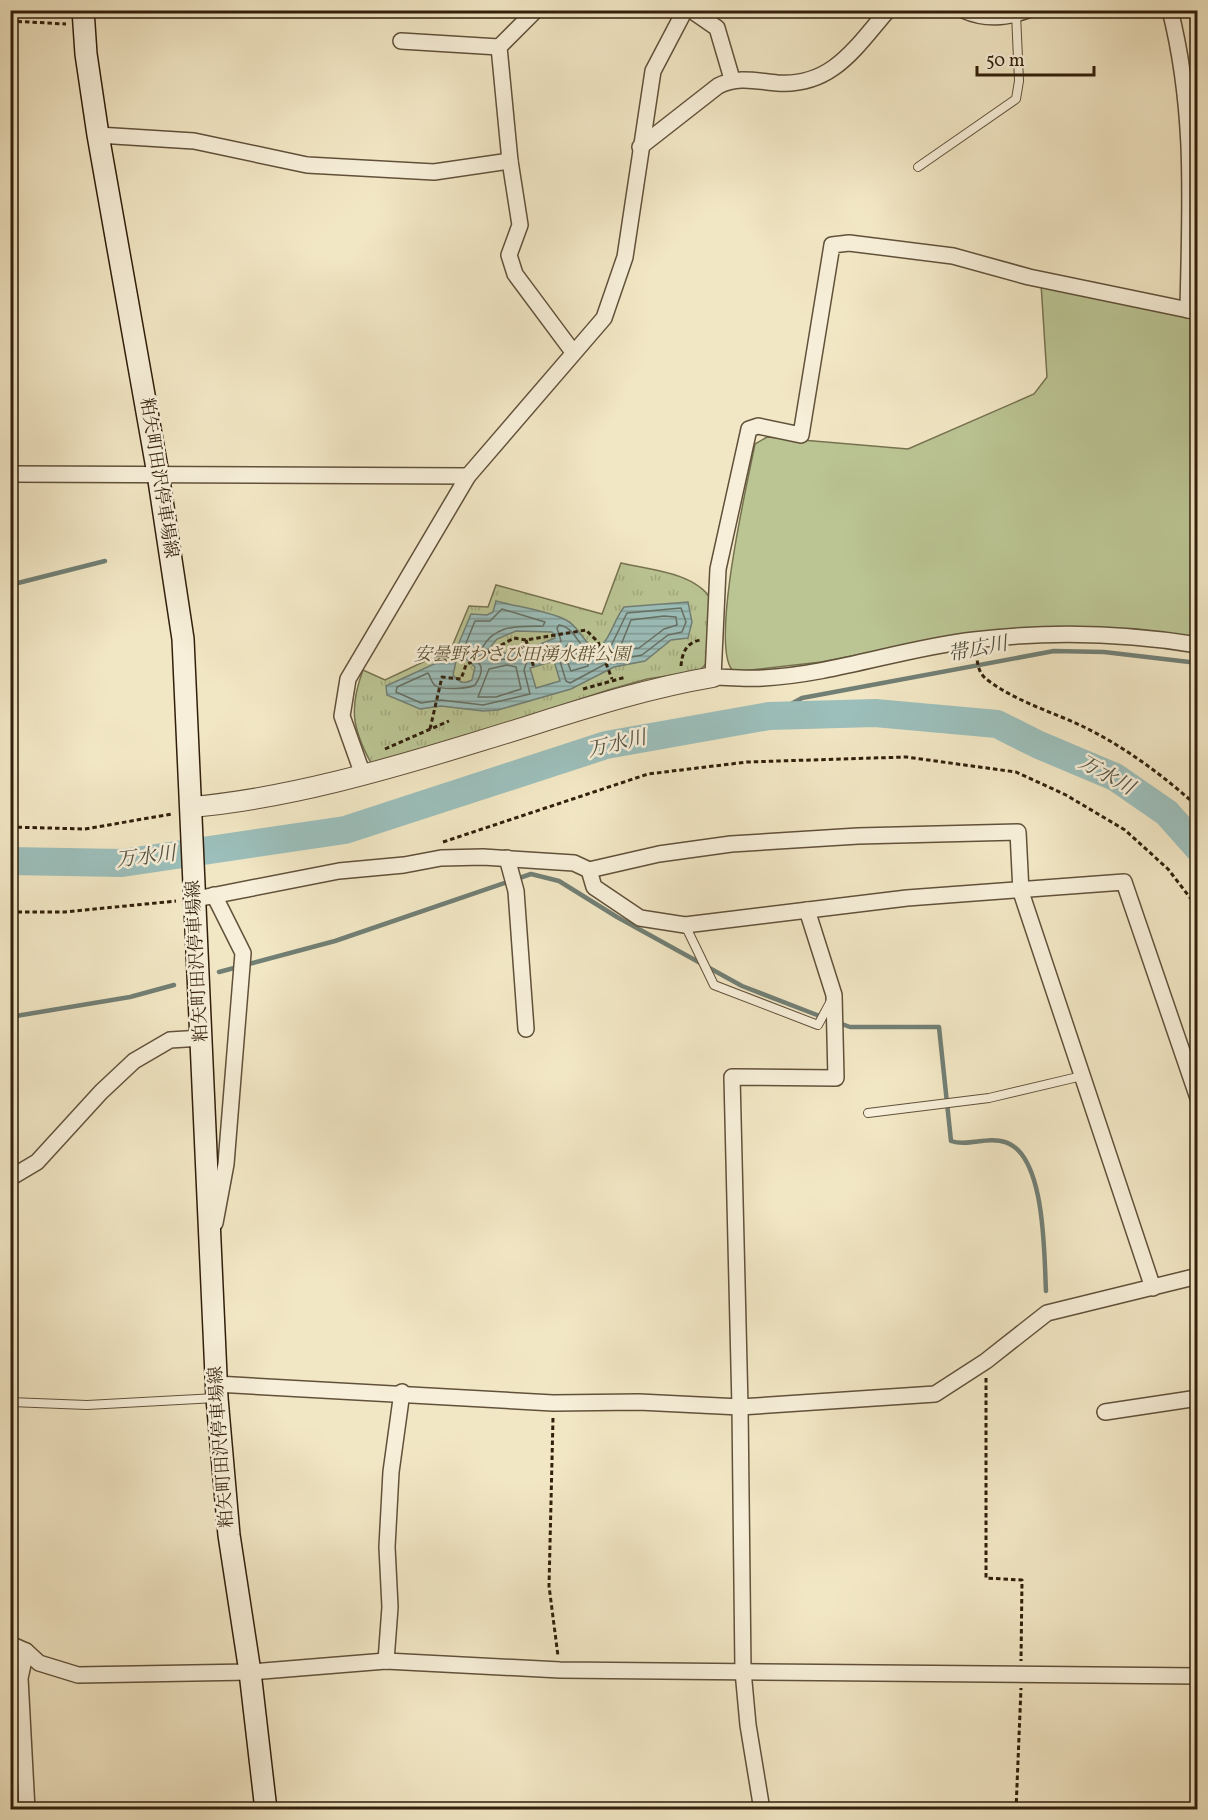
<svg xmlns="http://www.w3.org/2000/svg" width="1208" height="1820" viewBox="0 0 1208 1820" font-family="Vollkorn,'Noto Serif JP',serif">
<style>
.grass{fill:url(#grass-tufts);stroke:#767250;stroke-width:1.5}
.pitch{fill:#bbc594;stroke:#767250;stroke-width:1.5}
.water{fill:url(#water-rules);stroke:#717f75;stroke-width:1.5;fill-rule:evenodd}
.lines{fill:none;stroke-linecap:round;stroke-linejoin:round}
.shore{stroke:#666f63;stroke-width:1.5}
.stream{stroke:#717f75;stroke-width:4.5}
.river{stroke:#9cbfbb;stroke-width:28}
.service-casing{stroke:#61513a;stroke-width:10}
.minor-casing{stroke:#61513a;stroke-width:18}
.tertiary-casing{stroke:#61513a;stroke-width:22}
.secondary-casing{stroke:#311f0b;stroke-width:24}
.path{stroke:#311f0b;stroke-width:3;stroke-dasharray:4.5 3;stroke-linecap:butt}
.service{stroke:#f7efd9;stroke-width:8}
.minor{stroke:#f7efd9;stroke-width:15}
.tertiary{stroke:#f7efd9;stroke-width:20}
.secondary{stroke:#f7efd9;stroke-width:21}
.labels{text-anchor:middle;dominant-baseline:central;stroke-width:5;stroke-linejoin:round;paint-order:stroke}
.street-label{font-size:18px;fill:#311f0b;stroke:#f7efd9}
.park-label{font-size:18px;font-style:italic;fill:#5a5134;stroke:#f7efd9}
.water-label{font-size:20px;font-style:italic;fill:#514f40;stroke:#f7efd9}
</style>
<defs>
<pattern id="grass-tufts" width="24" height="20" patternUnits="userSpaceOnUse" patternTransform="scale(1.5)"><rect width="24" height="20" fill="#bbc594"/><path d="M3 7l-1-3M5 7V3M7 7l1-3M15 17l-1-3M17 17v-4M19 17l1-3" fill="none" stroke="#a1a97e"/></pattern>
<pattern id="water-rules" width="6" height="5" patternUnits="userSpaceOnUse" patternTransform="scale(1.5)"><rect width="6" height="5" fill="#9cbfbb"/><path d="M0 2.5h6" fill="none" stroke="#809b96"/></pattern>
</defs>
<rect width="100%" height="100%" fill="#f2e7c5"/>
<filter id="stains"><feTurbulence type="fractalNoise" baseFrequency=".00333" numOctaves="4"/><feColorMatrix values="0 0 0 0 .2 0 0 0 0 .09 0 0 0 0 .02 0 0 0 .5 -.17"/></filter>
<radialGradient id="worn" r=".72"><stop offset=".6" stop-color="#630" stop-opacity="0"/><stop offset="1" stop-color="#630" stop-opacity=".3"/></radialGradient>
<!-- grass -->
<path class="grass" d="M621,563C649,570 694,572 711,599L707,663L699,671L647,679L608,690L465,737L371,763C352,728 349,708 363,670L385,680L451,649L469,606L488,607L496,585L602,614Z"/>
<!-- pitch -->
<path class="pitch" d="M1041,284L1197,319V641L1067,628L969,633L821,662L734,672C708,651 748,480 755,444L767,437L908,449L1034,394L1047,377Z"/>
<!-- water -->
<path class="water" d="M496,601C518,607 546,610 566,620C580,627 583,643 596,650C611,640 613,621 624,607L688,602L692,622L688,638L671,640L645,661L614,667L571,689L498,710L483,711L441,706L420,709L387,695L386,686L454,655L471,614L487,615L493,612ZM516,631L552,632L555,638L521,652L492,654L488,650L497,639ZM465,658L475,667L472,680C463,685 459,682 453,675L456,661ZM554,661L560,681L536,688L530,668Z"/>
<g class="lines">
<!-- shore -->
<g class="shore">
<path d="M681,608L686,622L682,632L668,635L642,655L611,661L570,683L566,681L559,658L548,653L561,641L557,628L559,625C578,628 578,652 597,656L610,648L627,613Z"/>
<path d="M502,609L545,622L543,626C519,627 496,623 482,648L484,654L491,660L528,658L524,670L530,694L483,705L441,700L421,703L396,692L397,687L428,673C431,677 431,683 436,686C442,690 468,689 475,685C491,661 472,661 464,648L475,621H490Z"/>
<path d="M664,616L676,617L677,625L664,629L639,648L619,650L631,620Z"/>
<path d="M568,644H571L578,655L588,661V666L571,671L563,651Z"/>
<path d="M507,665L516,667L521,689L496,697H478L489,669Z"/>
</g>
<!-- stream -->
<g class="stream">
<path d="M10,585L105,561"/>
<path d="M769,716L802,698L1054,651L1104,652L1198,663"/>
<path d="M219,972L335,941L531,874L559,881L617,917L742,986L817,1015L850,1027H939L951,1141C968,1147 987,1136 1005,1142C1046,1154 1044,1256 1046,1291"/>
<path d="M10,1017L130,997L174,985"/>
</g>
<!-- river -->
<path class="river" d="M10,861L122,863L345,830L606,745L769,716L875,713L997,724L1039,745L1115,777L1167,813L1198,848"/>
<defs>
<g id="service">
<path d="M918,167L1016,99L1019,81L1016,14"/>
<path d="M685,925L714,985L818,1025L832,999"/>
<path d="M868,1113L989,1098L1082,1076"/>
<path d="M10,1402L87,1405L216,1398"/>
</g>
<g id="minor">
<path d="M536,10L499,47L510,161L520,225L509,255L515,274L573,352"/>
<path d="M691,10L717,28L732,79"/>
<path d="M963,10C986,20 1005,18 1028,10"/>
<path d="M1170,10C1196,113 1190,206 1188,310"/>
<path d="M401,41L499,47"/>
<path d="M98,135L194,141L307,165L434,172L510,161"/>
<path d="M640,147L718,86C737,76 756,81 777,83C832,87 855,48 888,10"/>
<path d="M1198,312L1029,277L953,256L849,243L832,245L801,435L758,426L749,429L718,569L713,677C730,677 747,679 763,678C835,674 903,648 974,640C1048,631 1125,633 1198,645"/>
<path d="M10,474L468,476"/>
<path d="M363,775L342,716L348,679L468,476L604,318L625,257L653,71L685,10"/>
<path d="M507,858L516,891L526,1029"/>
<path d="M589,870L594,887L640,918L685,925L907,898L1124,882L1198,1098"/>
<path d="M214,895L243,953L226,1164L215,1223"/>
<path d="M196,899L339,871L404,865L441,858L483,857L574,863L589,870L659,854L731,844L858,836L1018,832L1021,892L1153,1288"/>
<path d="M10,1178L37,1162L101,1092L134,1061L170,1040L202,1038"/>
<path d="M216,1384L553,1403L639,1402L740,1407L935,1394L986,1361L1047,1313L1198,1276"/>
<path d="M1105,1412L1198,1398"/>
<path d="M10,1644L26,1651L39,1663L78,1675L250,1672L386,1661L560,1670L1198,1676"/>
<path d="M26,1651L20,1678L27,1810"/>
<path d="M386,1661L390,1607L387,1547L391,1472L402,1392"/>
<path d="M762,1810L748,1725L743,1671L740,1407L732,1077L836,1078L834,995L807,910"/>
</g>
<path id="tertiary" d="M191,807C286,799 389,769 480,741C560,717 631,691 713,677"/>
<path id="secondary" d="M83,10L86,54L98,135L158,474L183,639L217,1398L229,1535L250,1672L266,1810"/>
</defs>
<!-- service casing -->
<use href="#service" class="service-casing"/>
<!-- minor casing -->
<use href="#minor" class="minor-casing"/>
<!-- tertiary casing -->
<use href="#tertiary" class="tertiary-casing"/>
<!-- secondary casing -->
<use href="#secondary" class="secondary-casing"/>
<!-- path -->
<g class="path">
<path d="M10,21L66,24"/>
<path d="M526,640L534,668"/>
<path d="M976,653C978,665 978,674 989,681C1017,702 1053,712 1084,727C1125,747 1164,776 1198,807"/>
<path d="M681,666C682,653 686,643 700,640"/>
<path d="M583,689L626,677"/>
<path d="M430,729L442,677L461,679L466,665L514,638L526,640L586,630L598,642L612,679"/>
<path d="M385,749L449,721"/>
<path d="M10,827L85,829L172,814"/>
<path d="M443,842L648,774L747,762L906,757L1016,772L1066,795L1125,830L1168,869L1198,908"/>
<path d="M10,912H65L176,901"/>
<path d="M986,1378V1578L1022,1580L1021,1661"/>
<path d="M553,1418L549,1586L558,1656"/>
<path d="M1016,1810L1021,1688"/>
</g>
<!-- service -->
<use href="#service" class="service"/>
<!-- minor -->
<use href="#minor" class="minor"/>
<!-- tertiary -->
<use href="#tertiary" class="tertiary"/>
<!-- secondary -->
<use href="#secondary" class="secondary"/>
</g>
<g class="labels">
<!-- street labels -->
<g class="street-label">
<text transform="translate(158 478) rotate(81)">粕矢町田沢停車場線</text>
<text transform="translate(198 961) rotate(-93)">粕矢町田沢停車場線</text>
<text transform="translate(222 1447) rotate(-94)">粕矢町田沢停車場線</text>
</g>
<!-- park labels -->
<g class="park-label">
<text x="522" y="655">安曇野わさび田湧水群公園</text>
</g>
<!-- water labels -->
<g class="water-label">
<text transform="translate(978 650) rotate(-11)">帯広川</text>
<text transform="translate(617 745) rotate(-13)">万水川</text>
<text transform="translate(1106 776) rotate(29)">万水川</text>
<text transform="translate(146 858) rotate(-7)">万水川</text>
</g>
</g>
<!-- margin -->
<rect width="1208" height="1820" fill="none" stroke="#f2e7c5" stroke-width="36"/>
<rect x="12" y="12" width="1184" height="1796" fill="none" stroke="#311f0b" stroke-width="3"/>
<rect x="18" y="18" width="1172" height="1784" fill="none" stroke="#311f0b" stroke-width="1.5"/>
<!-- scale -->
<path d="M977 66v9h117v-9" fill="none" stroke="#311f0b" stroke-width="3"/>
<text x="986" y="66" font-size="18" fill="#311f0b" stroke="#f7efd9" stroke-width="4.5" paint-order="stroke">50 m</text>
<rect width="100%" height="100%" filter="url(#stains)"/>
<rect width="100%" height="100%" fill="url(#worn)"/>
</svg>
